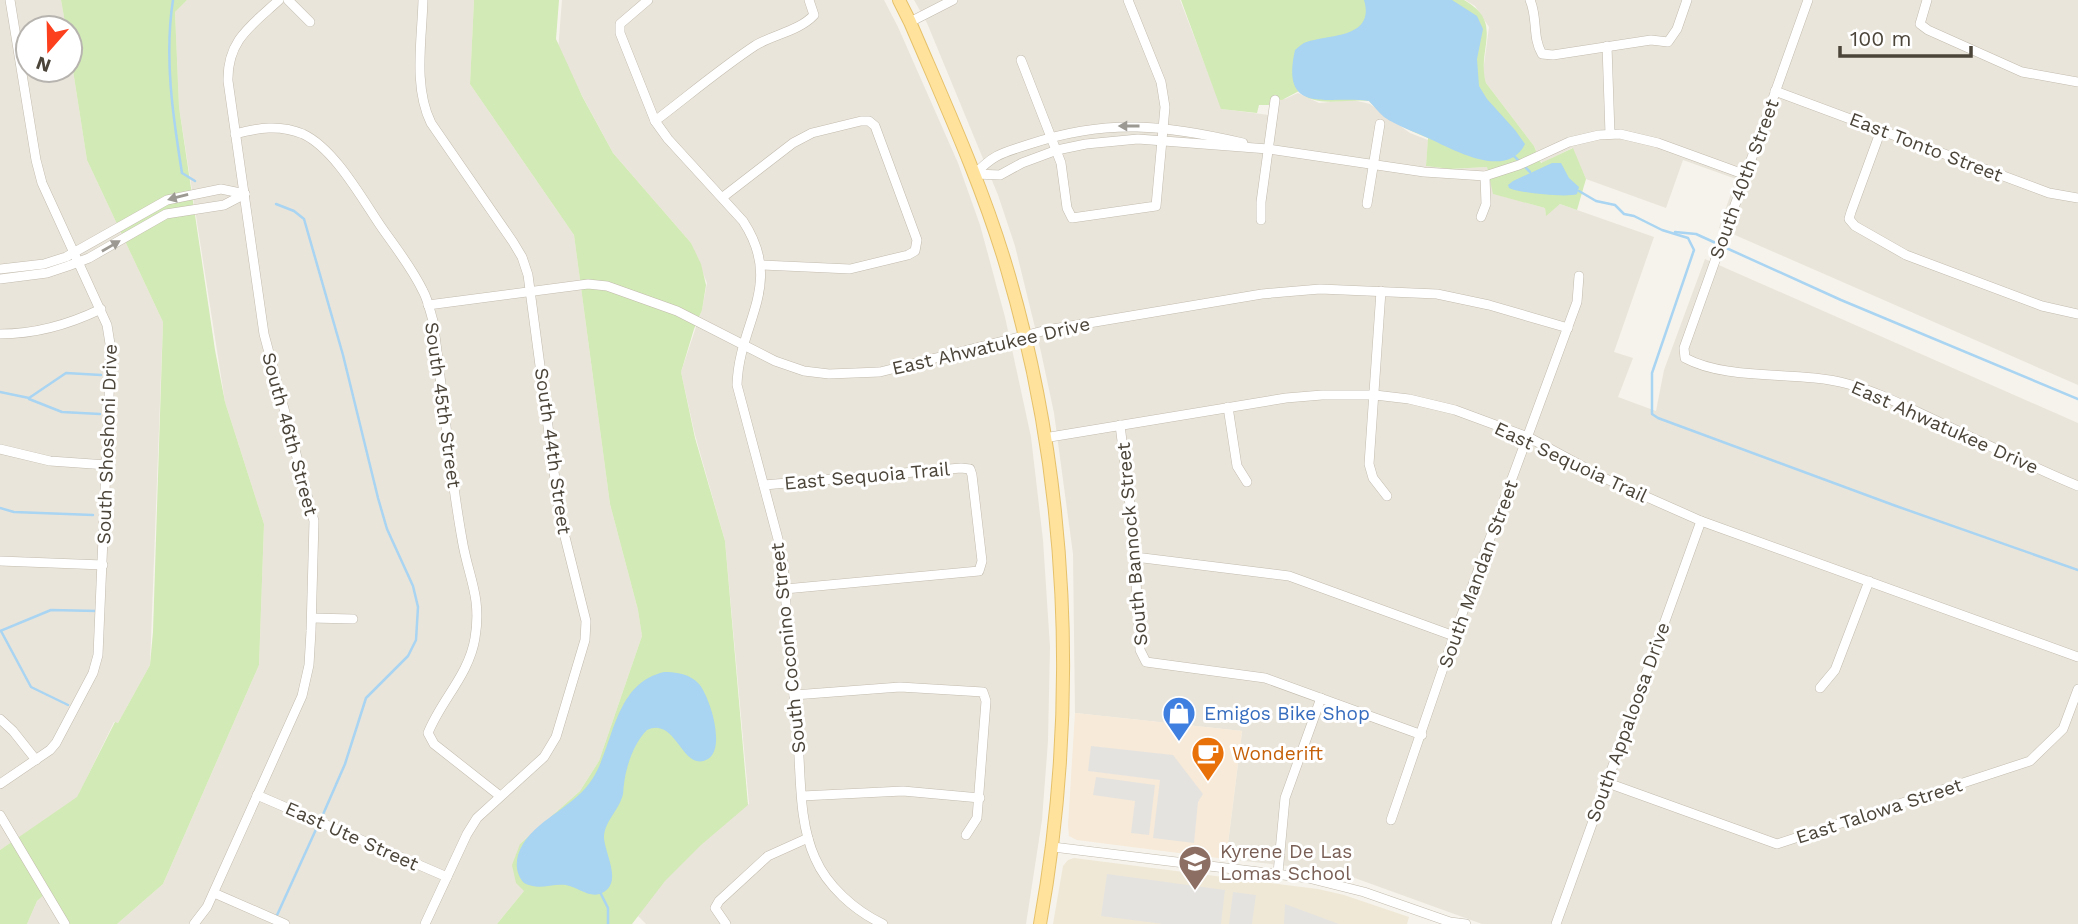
<svg xmlns="http://www.w3.org/2000/svg" width="2078" height="924" viewBox="0 0 2078 924" font-family="'Work Sans',sans-serif">
<style>
.residential{fill:#eae5da}
.commercial{fill:#f7ead8}
.education{fill:#efe8d6}
.green{fill:#d2eab5}
.parking{fill:#e5e3e0}
.water{fill:#a9d4f2}
.lines{fill:none;stroke-linecap:round;stroke-linejoin:round}
.stream{stroke:#a9d4f2;stroke-width:2.5}
.minor-casing{stroke:#c2bbae;stroke-width:10}
.major-casing{stroke:#e6c16a;stroke-width:14}
.minor{stroke:#fff;stroke-width:9}
.major{stroke:#ffe39c;stroke-width:12}
.oneway{fill:#9c9892}
.labels{text-anchor:middle;dominant-baseline:central;stroke-width:6;stroke-linejoin:round;paint-order:stroke}
.street-label{font-size:19px;fill:#4b4439;stroke:#fff}
.shop-label{font-size:19px;fill:#366cbe;stroke:#fff;text-anchor:start}
.food-label{font-size:19px;fill:#c56008;stroke:#fff;text-anchor:start}
.education-label{font-size:19px;fill:#785e54;stroke:#fff;text-anchor:start}
</style>
<rect width="100%" height="100%" fill="#f6f3ec"/>
<!-- residential -->
<g class="residential">
<path d="M0,0H61L66,28H28V70H70V51L87,160L163,322L150,665L118,723L114,722L77,798L0,850Z"/>
<path d="M187,0H474L470,84L574,235L610,504L638,610L642,636L599,761L580,791L520,844L524,891L497,924H117L163,884L259,665L264,524L225,402L179,107L175,12Z"/>
<path d="M562,0H884L898,27L958,163L980,225L1005,317L1031,437L1043,540L1050,647L1048,741L1042,820L1026,924H646L638,916L662,881L730,817L749,804L725,541L695,435L681,372L702,309L707,283L691,243L613,153L558,51Z"/>
<path d="M914,0H1180L1222,109L1269,115V99H1285L1298,93L1319,103L1353,100L1370,104L1410,133L1428,140L1426,166L1450,169L1487,167L1494,194L1545,208L1546,215L1560,204L1654,237L1614,352L1633,358L1618,397L1656,411L1664,370L1705,259L2078,423V924H1482L1352,877L1298,867L1226,859L1242,731L1075,713L1073,554L1054,413L1041,352L1015,246L998,195L927,23Z"/>
<path d="M1465,0H2078V385L1719,228L1736,179L1683,160L1666,208L1586,179L1572,148L1542,163L1534,146L1486,83L1483,72L1489,27L1475,6Z"/>
<path d="M46,893L65,924H27L37,901Z"/>
</g>
<!-- commercial -->
<path class="commercial" d="M1075,713L1242,731L1226,859L1077,840L1069,836L1068,826Z"/>
<!-- education -->
<path class="education" d="M1074,858L1318,889L1344,895L1409,917L1407,924H1053L1063,866L1068,860Z"/>
<!-- green -->
<g class="green">
<path d="M61,0H187L175,12L179,107L215,350L225,402L264,524L259,665L163,884L117,924H65L46,893L37,901L27,924H0V850L77,797L115,722L118,723L150,665L153,632L163,322L87,160L70,51V28H66Z"/>
<path d="M474,0H559L556,39L582,96L613,153L691,243L701,264L706,285L702,310L694,329L681,372L695,438L725,541L748,805L701,845L665,881L632,924H497L524,891L516,883L512,865L520,844L580,791L599,761L642,636L638,610L610,504L574,235L470,84Z"/>
<path d="M1181,0H1464C1505,23 1476,49 1486,83L1534,146L1541,163L1573,148L1586,179L1577,210L1560,204L1546,216L1545,208L1493,194L1487,167L1450,169L1426,166L1428,138C1405,129 1386,119 1369,101C1348,98 1314,109 1299,91L1282,100L1270,99L1269,105H1259L1257,113L1221,109Z"/>
</g>
<!-- parking -->
<g class="parking">
<path d="M1091,746L1173,755L1203,794L1198,802L1194,843L1153,838L1160,780L1088,771Z"/>
<path d="M1096,777L1155,785L1149,835L1131,833L1135,801L1093,795Z"/>
<path d="M1107,874L1225,890L1221,924H1163L1101,916Z"/>
<path d="M1233,892L1256,895L1252,924H1229Z"/>
<path d="M1285,904L1339,924H1284Z"/>
</g>
<!-- water -->
<g class="water">
<path d="M1364,0H1452L1477,16L1483,29L1477,59L1479,86L1487,99L1515,130L1525,144C1507,181 1452,149 1428,138C1413,131 1397,126 1384,117C1378,112 1374,106 1369,101C1329,95 1280,117 1295,50C1298,48 1300,45 1304,43C1325,34 1376,40 1364,0Z"/>
<path d="M1552,163H1561L1569,178L1579,187L1577,194C1568,198 1519,193 1509,188L1508,185L1513,181Z"/>
<path d="M664,672C677,672 690,674 699,684C710,697 726,748 708,759C682,774 677,716 647,730C634,743 626,766 624,784C623,790 624,794 621,800C616,813 604,823 604,838C605,854 623,883 602,893C590,899 578,887 566,885C551,883 539,891 524,883C514,872 515,857 523,844C540,817 576,806 593,778C615,742 614,684 664,672Z"/>
</g>
<g class="lines">
<!-- stream -->
<g class="stream">
<path d="M173,0C164,57 173,117 182,173L195,181"/>
<path d="M1513,155L1530,172"/>
<path d="M1579,191L1596,201L1615,205L1624,214L1634,216L1662,230L1688,238L1694,250L1652,373V414L1658,418L1896,506L2078,570"/>
<path d="M276,204L294,211L304,219L343,355L378,498L387,529L413,586L418,607L416,640L408,656L366,698L345,764L321,819"/>
<path d="M1675,232L1696,234L1718,244"/>
<path d="M1724,247L1841,300L2078,399"/>
<path d="M0,392L29,398L66,373L101,375"/>
<path d="M29,399L62,412L100,414"/>
<path d="M0,508L14,512L93,515"/>
<path d="M0,631L51,610L97,611"/>
<path d="M1,631L31,687L68,705"/>
<path d="M601,894L608,908V924"/>
<path d="M273,924L318,825"/>
</g>
<defs>
<g id="minor">
<path d="M288,0L310,22"/>
<path d="M423,0C422,40 413,86 431,123L513,242L522,257L528,275L560,517L586,621L585,640L556,737L544,757L477,818L467,834L425,924"/>
<path d="M648,0L620,24V33L655,121L668,139L743,221C785,285 739,321 737,385L778,539L783,564C787,623 793,682 798,741C801,779 799,823 815,858C827,886 855,911 883,924"/>
<path d="M1530,0C1538,18 1532,37 1542,54L1553,55L1651,40L1668,42L1677,29L1687,0"/>
<path d="M1808,0L1684,348L1685,358C1730,382 1798,370 1848,384C1879,392 1908,408 1937,421C1984,443 2030,466 2078,486"/>
<path d="M1927,0L1920,24L1928,30L2022,72L2078,82"/>
<path d="M910,22L953,0"/>
<path d="M1607,46L1610,134"/>
<path d="M1021,60L1061,163L1067,208L1072,218L1156,206L1165,107L1161,82L1128,0"/>
<path d="M1775,91L2049,193L2078,198"/>
<path d="M655,121C688,96 721,68 756,45C775,34 799,31 814,15L809,0"/>
<path d="M1881,130L1851,212L1849,219L1855,226L1906,255L2042,306L2078,314"/>
<path d="M235,134C258,128 279,124 303,134C335,149 362,199 382,228C396,248 412,268 423,291C428,300 430,311 433,321C443,393 449,467 462,539C468,577 482,596 475,638C469,675 441,700 428,733L434,744L500,796"/>
<path d="M975,174L1000,175L1022,163L1057,150L1086,144L1138,139L1268,149L1424,172L1485,176L1519,165L1569,142L1599,135L1620,134L1658,143L1746,175"/>
<path d="M975,174C995,153 1003,153 1030,144C1108,118 1166,125 1243,143"/>
<path d="M723,197L793,143L812,133L861,121H869L875,126L917,240L915,251L908,255L850,269L762,265"/>
<path d="M1367,204L1380,124"/>
<path d="M1481,217L1486,204L1485,176"/>
<path d="M1261,220V202L1275,100"/>
<path d="M0,269L44,264L66,257L167,200L221,189L245,194"/>
<path d="M0,279L47,273L68,266L89,258L166,214L224,205L245,194"/>
<path d="M1381,291L1369,464L1373,478L1387,496"/>
<path d="M428,305L588,284L607,286L677,311L775,361L804,371L829,374L880,372L1047,330L1262,294L1320,289L1437,294L1489,305L1568,328"/>
<path d="M0,334C36,334 68,325 101,309"/>
<path d="M1228,407L1237,466L1247,482"/>
<path d="M1120,425L1133,529L1140,650L1146,662L1265,678L1422,735"/>
<path d="M1044,438L1286,398L1322,395H1375L1409,399L1455,410L1528,437L1604,478L1701,521L2078,657"/>
<path d="M0,449L50,461L107,465"/>
<path d="M764,485L961,468L970,469L972,475L982,561L979,571L785,589"/>
<path d="M1135,557L1289,576L1454,636"/>
<path d="M0,561L103,565"/>
<path d="M312,618L353,619"/>
<path d="M1820,688L1835,670L1869,581"/>
<path d="M794,695L900,687L983,692L986,701L977,818L966,835"/>
<path d="M0,719L13,731L36,760"/>
<path d="M1605,782L1777,844L2030,761L2063,729L2078,689"/>
<path d="M0,784L50,750L56,743L93,673L98,655L111,350L107,325L42,183L36,160L10,0"/>
<path d="M257,795L447,877"/>
<path d="M802,796L903,791L980,798"/>
<path d="M0,815L65,924"/>
<path d="M1391,820L1454,636L1577,302L1579,276"/>
<path d="M1053,847L1308,878L1364,892L1450,922L1466,924"/>
<path d="M1278,873L1285,798L1321,698"/>
<path d="M214,893L285,924"/>
<path d="M194,924L207,907L302,696L309,665L311,631L314,521L264,334L228,81C227,40 252,25 279,0"/>
<path d="M726,924L715,908L719,901L768,856L808,838"/>
<path d="M1556,924L1701,521"/>
</g>
<path id="major" d="M899,0L910,22C945,104 982,184 1007,269C1069,479 1079,708 1040,924"/>
</defs>
<!-- minor casing -->
<use href="#minor" class="minor-casing"/>
<!-- major casing -->
<use href="#major" class="major-casing"/>
<!-- minor -->
<use href="#minor" class="minor"/>
<!-- major -->
<use href="#major" class="major"/>
</g>
<!-- one-way arrows -->
<defs><path id="oneway-solid" d="M-6-.8H1V-3.2L6.5 0L1 3.2V.8H-6Z" transform="scale(1.75)"/></defs>
<g class="oneway">
<use href="#oneway-solid" transform="translate(1129 126) rotate(180)"/>
<use href="#oneway-solid" transform="translate(178 197) rotate(165)"/>
<use href="#oneway-solid" transform="translate(111 246) rotate(-30)"/>
</g>
<!-- icons -->
<defs>
<symbol id="shop-pin" viewBox="-11 -11 22 30"><path d="M0 17L-7.5 6A9.5 9.5 0 1 1 7.5 6Z" fill="#3f7fe0" stroke="#fff"/><path d="M-5-2.5h2.3a2.7 3.5 0 0 1 5.4 0H5L5.5 6h-11ZM-1.5-2.5h3a1.5 2.3 0 0 0-3 0Z" fill="#fff"/></symbol>
<symbol id="cafe-pin" viewBox="-11 -11 22 30"><path d="M0 17L-7.5 6A9.5 9.5 0 1 1 7.5 6Z" fill="#e8710a" stroke="#fff"/><path d="M-5.5-4.5H6V0H3Q3 3.5 0 3.5H-2.5Q-5.5 3.5-5.5 0ZM3-3.2v2h1.7v-2ZM-6 4.5H4V6H-6Z" fill="#fff"/></symbol>
<symbol id="school-pin" viewBox="-11 -11 22 30"><path d="M0 17L-7.5 6A9.5 9.5 0 1 1 7.5 6Z" fill="#8d6e63" stroke="#fff"/><path d="M0-5L7-2L0 1L-7-2ZM-4 1L0 2.5L4 1V4Q0 6-4 4Z" fill="#fff"/></symbol>
</defs>
<g fill-rule="evenodd">
<use href="#shop-pin" x="1160" y="694" width="38" height="52"/>
<use href="#cafe-pin" x="1189" y="734" width="38" height="52"/>
<use href="#school-pin" x="1176" y="843" width="38" height="52"/>
</g>
<g class="labels">
<!-- street labels -->
<g class="street-label">
<text transform="translate(1926 147) rotate(21)">East Tonto Street</text>
<text transform="translate(1744 179) rotate(-70)">South 40th Street</text>
<text transform="translate(991 346) rotate(-13)">East Ahwatukee Drive</text>
<text transform="translate(443 405) rotate(82)">South 45th Street</text>
<text transform="translate(1945 427) rotate(24)">East Ahwatukee Drive</text>
<text transform="translate(290 434) rotate(75)">South 46th Street</text>
<text transform="translate(107 444) rotate(-88)">South Shoshoni Drive</text>
<text transform="translate(553 451) rotate(82)">South 44th Street</text>
<text transform="translate(1571 462) rotate(25)">East Sequoia Trail</text>
<text transform="translate(867 476) rotate(-5)">East Sequoia Trail</text>
<text transform="translate(1132 544) rotate(-95)">South Bannock Street</text>
<text transform="translate(1478 574) rotate(-70)">South Mandan Street</text>
<text transform="translate(788 648) rotate(-96)">South Coconino Street</text>
<text transform="translate(1628 722) rotate(-70)">South Appaloosa Drive</text>
<text transform="translate(1879 811) rotate(-18)">East Talowa Street</text>
<text transform="translate(352 836) rotate(24)">East Ute Street</text>
</g>
<!-- shop labels -->
<g class="shop-label">
<text x="1204" y="713">Emigos Bike Shop</text>
</g>
<!-- food labels -->
<g class="food-label">
<text x="1232" y="753">Wonderift</text>
</g>
<!-- education labels -->
<g class="education-label">
<text x="1220" y="851">Kyrene De Las<tspan x="1220" dy="22">Lomas School</tspan></text>
</g>
</g>
<!-- north arrow -->
<g transform="translate(49 49) rotate(200)"><circle r="33" fill="#ffffff" stroke="#b7b4b0" stroke-width="2"/>
<path d="M0-5L12 26L0 18L-12 26Z" fill="#fc3f1d"/>
<text y="-10" font-size="19" font-weight="bold" text-anchor="middle" fill="#4b4439">N</text>
</g>
<!-- scale -->
<path d="M1840 46v10h131v-10" fill="none" stroke="#4b4439" stroke-width="3.5"/>
<text x="1850" y="46" font-size="21" fill="#4b4439" stroke="#ffffff" stroke-width="5" paint-order="stroke">100 m</text>
</svg>
